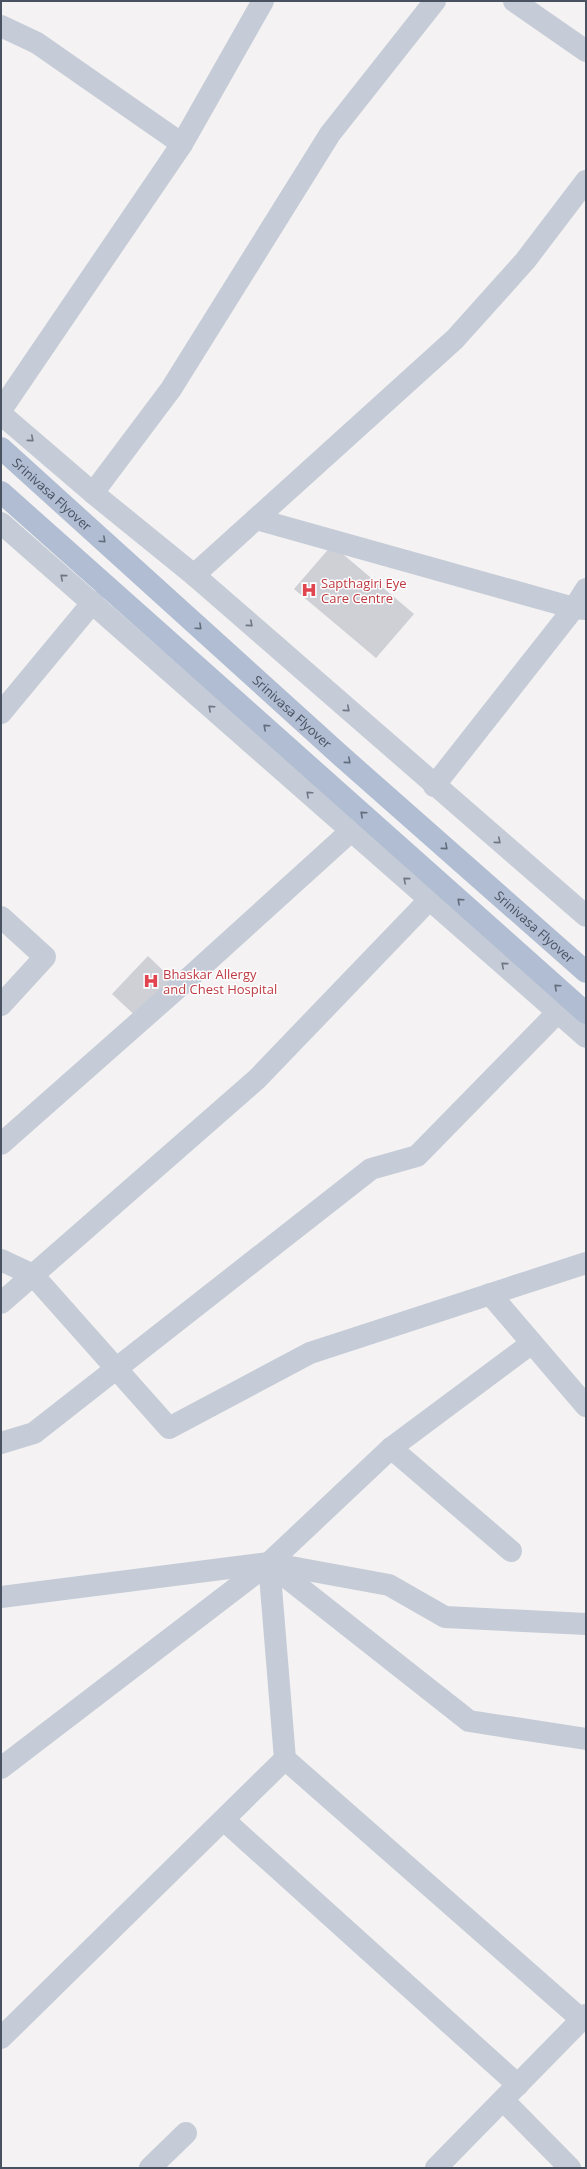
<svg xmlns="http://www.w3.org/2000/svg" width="587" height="2169" viewBox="0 0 587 2169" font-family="'Open Sans',sans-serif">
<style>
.building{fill:#ced0d6}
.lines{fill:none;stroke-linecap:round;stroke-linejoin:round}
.minor{stroke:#c5ccd7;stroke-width:22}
.major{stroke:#b0bdd2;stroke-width:22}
.oneway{stroke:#6e7784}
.oneway2{stroke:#626d7d}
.labels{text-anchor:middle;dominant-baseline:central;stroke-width:3;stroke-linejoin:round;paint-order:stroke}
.street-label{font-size:13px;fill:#485261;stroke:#fff}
.health-label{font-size:13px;fill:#be3a42;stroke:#fff;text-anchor:start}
</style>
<rect width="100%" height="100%" fill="#f4f2f2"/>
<!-- building -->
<g class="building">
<path d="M332,545L414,614L376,658L294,589Z"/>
<path d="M148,956L174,981L139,1019L112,994Z"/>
</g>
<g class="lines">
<!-- minor -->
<g class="minor">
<path d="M514,1L586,51"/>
<path d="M1,26L37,43L182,144"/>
<path d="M1,410L182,144L263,1"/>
<path d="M1,414L93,493L194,575L586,916"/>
<path d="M93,493L171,389L330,134L435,1"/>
<path d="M256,519L574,608L586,609"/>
<path d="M1,523L586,1037"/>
<path d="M194,575L455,339L525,261L586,181"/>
<path d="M1,713L93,602"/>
<path d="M434,786L574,608L586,589"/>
<path d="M1,917L45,957L1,1005"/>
<path d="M1,1144L180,986L351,831"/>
<path d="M1,1260L33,1275L169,1428L310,1353L586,1263"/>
<path d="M490,1294L586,1406"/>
<path d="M1,1303L257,1079L429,900"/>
<path d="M1,1443L34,1433L371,1169L417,1156L558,1012"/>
<path d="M391,1448L511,1551"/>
<path d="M269,1563L285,1759L582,2020"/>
<path d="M271,1565L469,1721L586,1739"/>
<path d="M1,1597L269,1563L389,1585L445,1617L586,1624"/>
<path d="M1,1768L269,1563L391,1448L532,1343"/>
<path d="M224,1820L518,2085"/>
<path d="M1,2038L285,1759"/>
<path d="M503,2100L570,2168"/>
<path d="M150,2168L186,2133"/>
<path d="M436,2168L586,2015"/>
</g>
<!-- major -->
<g class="major">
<path id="s1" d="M1,448L340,755L586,972"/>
<path d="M1,492L586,1013"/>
</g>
</g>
<!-- one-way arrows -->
<defs><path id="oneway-chevron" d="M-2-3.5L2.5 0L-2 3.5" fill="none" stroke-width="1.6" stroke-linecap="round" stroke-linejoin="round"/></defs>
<g class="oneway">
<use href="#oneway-chevron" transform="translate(31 439) rotate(41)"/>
<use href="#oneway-chevron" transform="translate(63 577) rotate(-139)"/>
<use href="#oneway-chevron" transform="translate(250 624) rotate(41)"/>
<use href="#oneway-chevron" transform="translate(211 708) rotate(-138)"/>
<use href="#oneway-chevron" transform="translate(347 709) rotate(41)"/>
<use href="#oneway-chevron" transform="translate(309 794) rotate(-138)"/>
<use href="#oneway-chevron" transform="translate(498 841) rotate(41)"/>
<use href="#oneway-chevron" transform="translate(406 880) rotate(-139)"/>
<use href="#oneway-chevron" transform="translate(504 965) rotate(-139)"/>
</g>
<g class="oneway2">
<use href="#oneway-chevron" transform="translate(103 540) rotate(42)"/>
<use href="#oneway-chevron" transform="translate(199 627) rotate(42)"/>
<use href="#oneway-chevron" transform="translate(266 727) rotate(-138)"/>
<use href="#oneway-chevron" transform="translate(348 761) rotate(41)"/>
<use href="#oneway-chevron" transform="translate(363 814) rotate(-138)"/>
<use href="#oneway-chevron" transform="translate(445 847) rotate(41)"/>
<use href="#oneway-chevron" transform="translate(460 901) rotate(-138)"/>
<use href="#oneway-chevron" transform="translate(557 987) rotate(-138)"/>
</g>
<!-- icons -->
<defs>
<symbol id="hospital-bare" viewBox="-9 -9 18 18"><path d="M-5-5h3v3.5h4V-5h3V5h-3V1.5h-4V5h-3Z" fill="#e0444e" stroke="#fff" stroke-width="2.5" paint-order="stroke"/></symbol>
</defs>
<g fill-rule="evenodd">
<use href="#hospital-bare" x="298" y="579" width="22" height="22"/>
<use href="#hospital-bare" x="140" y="970" width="22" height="22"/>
</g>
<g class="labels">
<!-- street labels -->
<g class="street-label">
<text stroke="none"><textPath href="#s1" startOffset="69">Srinivasa Flyover</textPath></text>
<text stroke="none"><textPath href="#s1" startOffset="393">Srinivasa Flyover</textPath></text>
<text stroke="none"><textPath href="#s1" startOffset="717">Srinivasa Flyover</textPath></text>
</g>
<!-- health labels -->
<g class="health-label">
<text x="321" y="583">Sapthagiri Eye<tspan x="321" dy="15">Care Centre</tspan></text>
<text x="163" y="974">Bhaskar Allergy<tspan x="163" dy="15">and Chest Hospital</tspan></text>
</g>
</g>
<!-- border -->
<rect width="587" height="2169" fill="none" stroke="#485261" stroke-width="4"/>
</svg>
